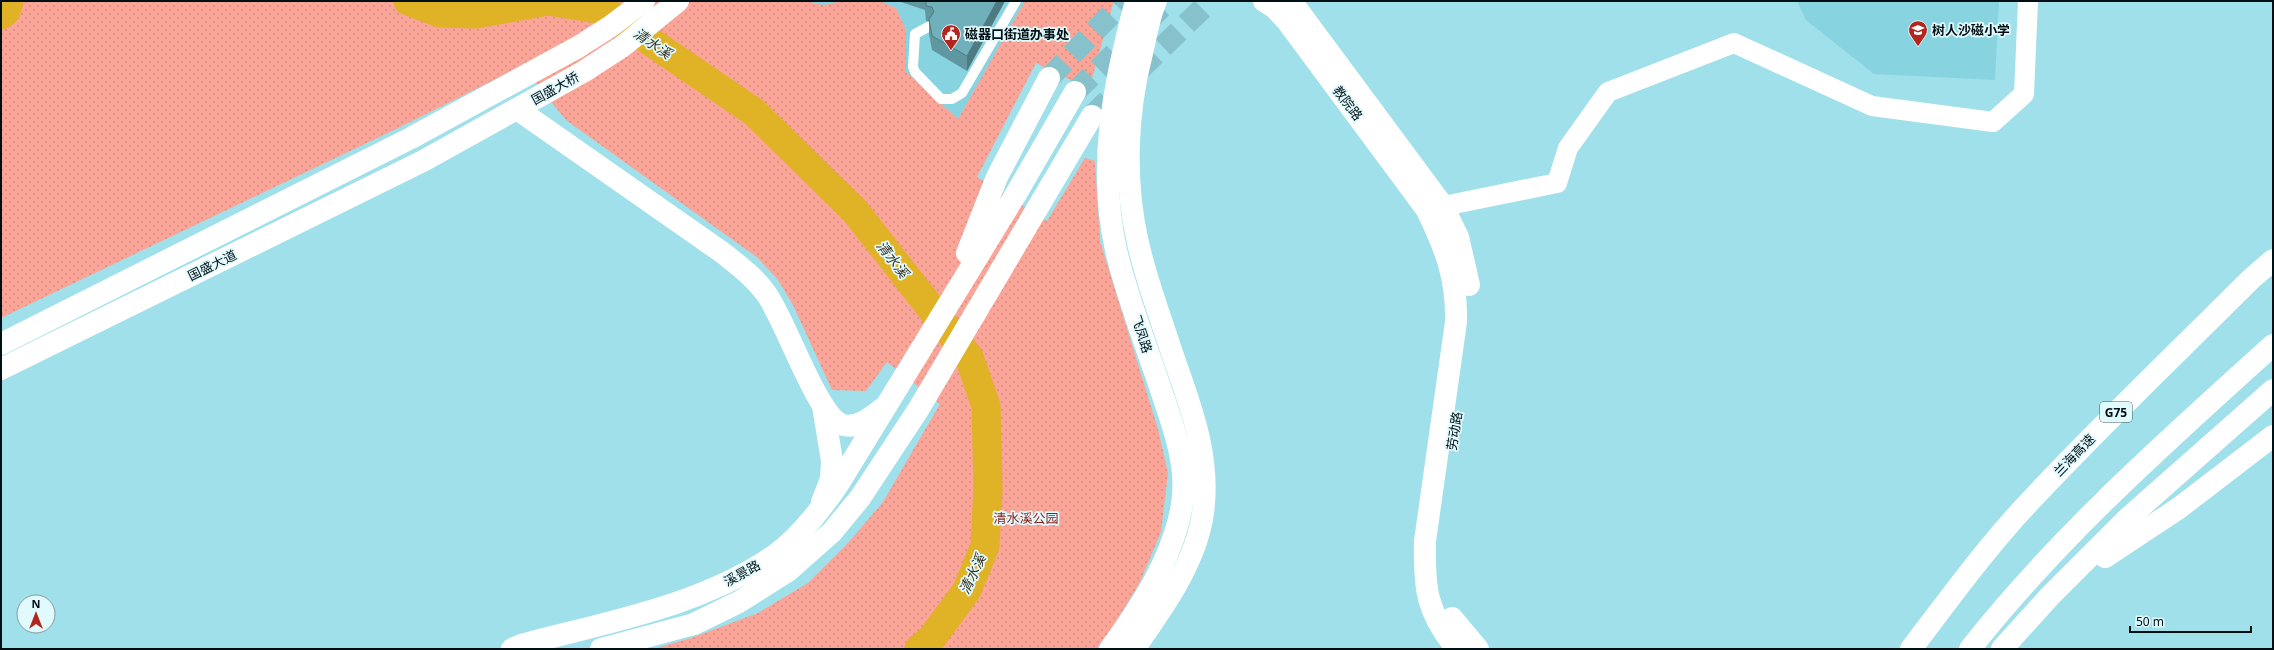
<svg xmlns="http://www.w3.org/2000/svg" width="2274" height="650" viewBox="0 0 2274 650" font-family="'Noto Sans','Noto Sans SC',sans-serif">
<style>
.built{fill:#88d3e0}
.park{fill:url(#park-dots)}
.lines{fill:none;stroke-linecap:round;stroke-linejoin:round}
.river{stroke:#e0b225;stroke-width:29}
.secondary-tunnel{stroke:#87c1cb;stroke-width:22;stroke-dasharray:22 11;stroke-linecap:butt}
.primary-tunnel{stroke:#87c1cb;stroke-width:22;stroke-dasharray:22 11;stroke-linecap:butt}
.service{stroke:#fff;stroke-width:10}
.minor{stroke:#fff;stroke-width:20}
.tertiary{stroke:#fff;stroke-width:22}
.secondary{stroke:#fff;stroke-width:22}
.motorway{stroke:#fff;stroke-width:22}
.wall{fill:#6097a0}
.shaded-wall{fill:#4e7b82}
.building{fill:#70b0ba;stroke:#4e7b82}
.labels{text-anchor:middle;dominant-baseline:central;stroke-width:3.5;stroke-linejoin:round;paint-order:stroke}
.shield{fill:#e1fafe;stroke:#44565a;stroke-width:1}
.shield-label{font-size:12px;font-weight:bold;fill:#000f13}
.poi-label{font-size:13px;font-weight:bold;fill:#000f13;stroke:#e1fafe;text-anchor:start}
.street-label{font-size:13px;fill:#000f13;stroke:#e1fafe}
.park-label{font-size:13px;fill:#8d2119;stroke:#e1fafe}
.water-label{font-size:14px;font-style:italic;fill:#3a321d;stroke:#e1fafe}
</style>
<defs>
<pattern id="park-dots" width="8" height="8" patternUnits="userSpaceOnUse"><rect width="8" height="8" fill="#faa598"/><path d="M2 2h.1M6 6h.1" fill="none" stroke="#d48d82" stroke-width="1.8" stroke-linecap="round"/></pattern>
</defs>
<rect width="100%" height="100%" fill="#9fe0eb"/>
<!-- built -->
<g class="built">
<path d="M806,1H841L824,5Z"/>
<path d="M880,1H1025L958,119L906,72V30L896,8Z"/>
<path d="M1797,1H1999L1995,80L1874,74L1806,20Z"/>
</g>
<!-- park -->
<path class="park" d="M1,1H806L824,5L841,1H880L896,8L906,30V72L958,119L1025,1H1114L1089,89L1036,63L977,177L1047,221L1085,158L1095,161L1100,241L1158,429L1168,473L1161,532L1140,582L1107,637L1096,649H653L691,638L758,613L808,583L848,543L883,502L940,404L887,362L866,391L832,390L793,305L778,280L758,258L566,120L522,66L398,128L1,318Z"/>
<g class="lines">
<!-- river -->
<g class="river">
<path d="M408,1L440,13L476,14L547,1"/>
<path d="M548,1L604,10L754,112L855,211L969,357L986,406L988,488L985,546L967,590L932,638L919,649"/>
<path d="M1,15L6,11L9,1"/>
</g>
<!-- secondary-tunnel -->
<g class="secondary-tunnel">
<path d="M1075,92L1168,1"/>
<path d="M1092,116L1210,1"/>
</g>
<!-- primary-tunnel -->
<path class="primary-tunnel" d="M1049,78L1124,1"/>
<!-- service -->
<path class="service" d="M928,27L915,34L913,67L915,72L941,99H952L962,93L1016,1"/>
<!-- minor -->
<path class="minor" d="M1429,209L1557,183L1568,148L1608,92L1734,43L1872,106L1993,122L2024,94L2028,1"/>
<!-- tertiary -->
<g class="tertiary">
<path d="M517,109L723,253C738,265 753,276 765,292C785,317 817,418 843,425C859,429 874,415 886,406"/>
<path d="M1,344L411,138L578,47L611,26L644,1"/>
<path d="M1,369L423,161L583,72L623,46L678,1"/>
<path d="M822,502L831,479L832,461L823,406"/>
<path d="M1110,649C1140,608 1171,561 1181,510C1190,468 1173,426 1160,387C1145,342 1127,297 1116,250C1097,166 1114,82 1136,1"/>
<path d="M1134,649C1162,609 1196,563 1203,513C1211,453 1189,403 1170,347C1159,313 1146,279 1138,243C1124,182 1126,115 1142,53C1146,37 1149,16 1156,1"/>
</g>
<!-- secondary -->
<g class="secondary">
<path d="M1264,1L1275,8L1287,21L1427,210C1446,250 1457,277 1456,322L1425,541C1424,588 1426,612 1457,649"/>
<path d="M1291,1L1443,206L1458,237L1469,285"/>
<path d="M967,253L997,177L1049,78"/>
<path d="M1452,618L1478,649"/>
<path d="M512,649L521,645C607,622 701,606 775,555C800,537 822,508 839,483L1016,194L1075,92"/>
<path d="M601,649L694,624L739,602L788,571L832,532L860,498L918,410L1092,116"/>
</g>
<!-- motorway -->
<g class="motorway">
<path d="M2105,557L2179,508L2273,436"/>
<path d="M1911,649C1950,598 1988,545 2033,498C2103,423 2178,352 2251,279L2273,260"/>
<path d="M1970,649C2059,536 2167,441 2273,345"/>
<path d="M2002,649L2050,596L2127,519L2273,390"/>
</g>
</g>
<!-- wall -->
<path class="wall" d="M898,1H1005L967,71L932,50L929,34V21H926L925,10Z"/>
<!-- shaded-wall -->
<path class="shaded-wall" d="M997,1H1005L967,71V56Z"/>
<!-- building -->
<path class="building" d="M926,1H997L967,56L932,36L929,19L934,12L932,7L926,6Z"/>
<!-- icons -->
<defs>
<symbol id="school-pin" viewBox="-11 -11 22 30"><path d="M0 17L-7.5 6A9.5 9.5 0 1 1 7.5 6Z" fill="#b4251d" stroke="#e1fafe"/><path d="M0-5L7-2L0 1L-7-2ZM-4 1L0 2.5L4 1V4Q0 6-4 4Z" fill="#fff"/></symbol>
<symbol id="civic-pin" viewBox="-11 -11 22 30"><path d="M0 17L-7.5 6A9.5 9.5 0 1 1 7.5 6Z" fill="#b4251d" stroke="#e1fafe"/><path d="M-.6-6.5H3V-4.5H.6V-3L4-1V1h2V6H-6V1h2V-1L-.6-3ZM-1.2 2.5V6h2.4V2.5Z" fill="#fff"/></symbol>
</defs>
<g fill-rule="evenodd">
<use href="#school-pin" x="1907" y="19" width="22" height="30"/>
<use href="#civic-pin" x="940" y="23" width="22" height="30"/>
</g>
<g class="labels">
<!-- shield labels -->
<rect class="shield" x="2100" y="402" width="32" height="20" rx="3"/>
<g class="shield-label">
<text x="2116" y="412">G75</text>
</g>
<!-- poi labels -->
<g class="poi-label">
<text x="1932" y="30">树人沙磁小学</text>
<text x="965" y="34">磁器口街道办事处</text>
</g>
<!-- street labels -->
<g class="street-label">
<text transform="translate(555 88) rotate(-29)">国盛大桥</text>
<text transform="translate(1348 103) rotate(53)">教院路</text>
<text transform="translate(212 265) rotate(-26)">国盛大道</text>
<text transform="translate(1142 334) rotate(72)">飞凤路</text>
<text transform="translate(1454 431) rotate(-81)">劳动路</text>
<text transform="translate(2074 455) rotate(-46)">兰海高速</text>
<text transform="translate(742 573) rotate(-29)">溪景路</text>
</g>
<!-- park labels -->
<g class="park-label">
<text x="1026" y="518">清水溪公园</text>
</g>
<!-- water labels -->
<g class="water-label">
<text transform="translate(653 43) rotate(34)">清水溪</text>
<text transform="translate(893 259) rotate(52)">清水溪</text>
<text transform="translate(972 574) rotate(-65)">清水溪</text>
</g>
</g>
<!-- border -->
<rect width="2274" height="650" fill="none" stroke="#000f13" stroke-width="4"/>
<!-- north arrow -->
<g transform="translate(36 614)"><circle r="19" fill="#e1fafe" stroke="#879ca0"/>
<path d="M0-3L7 15L0 10L-7 15Z" fill="#b4251d"/>
<text y="-6" font-size="11" font-weight="bold" text-anchor="middle" fill="#000f13">N</text>
</g>
<!-- scale -->
<path d="M2130 626v6h121v-6" fill="none" stroke="#000f13" stroke-width="2"/>
<text x="2136" y="626" font-size="12" fill="#000f13" stroke="#e1fafe" stroke-width="3" paint-order="stroke">50 m</text>
</svg>
